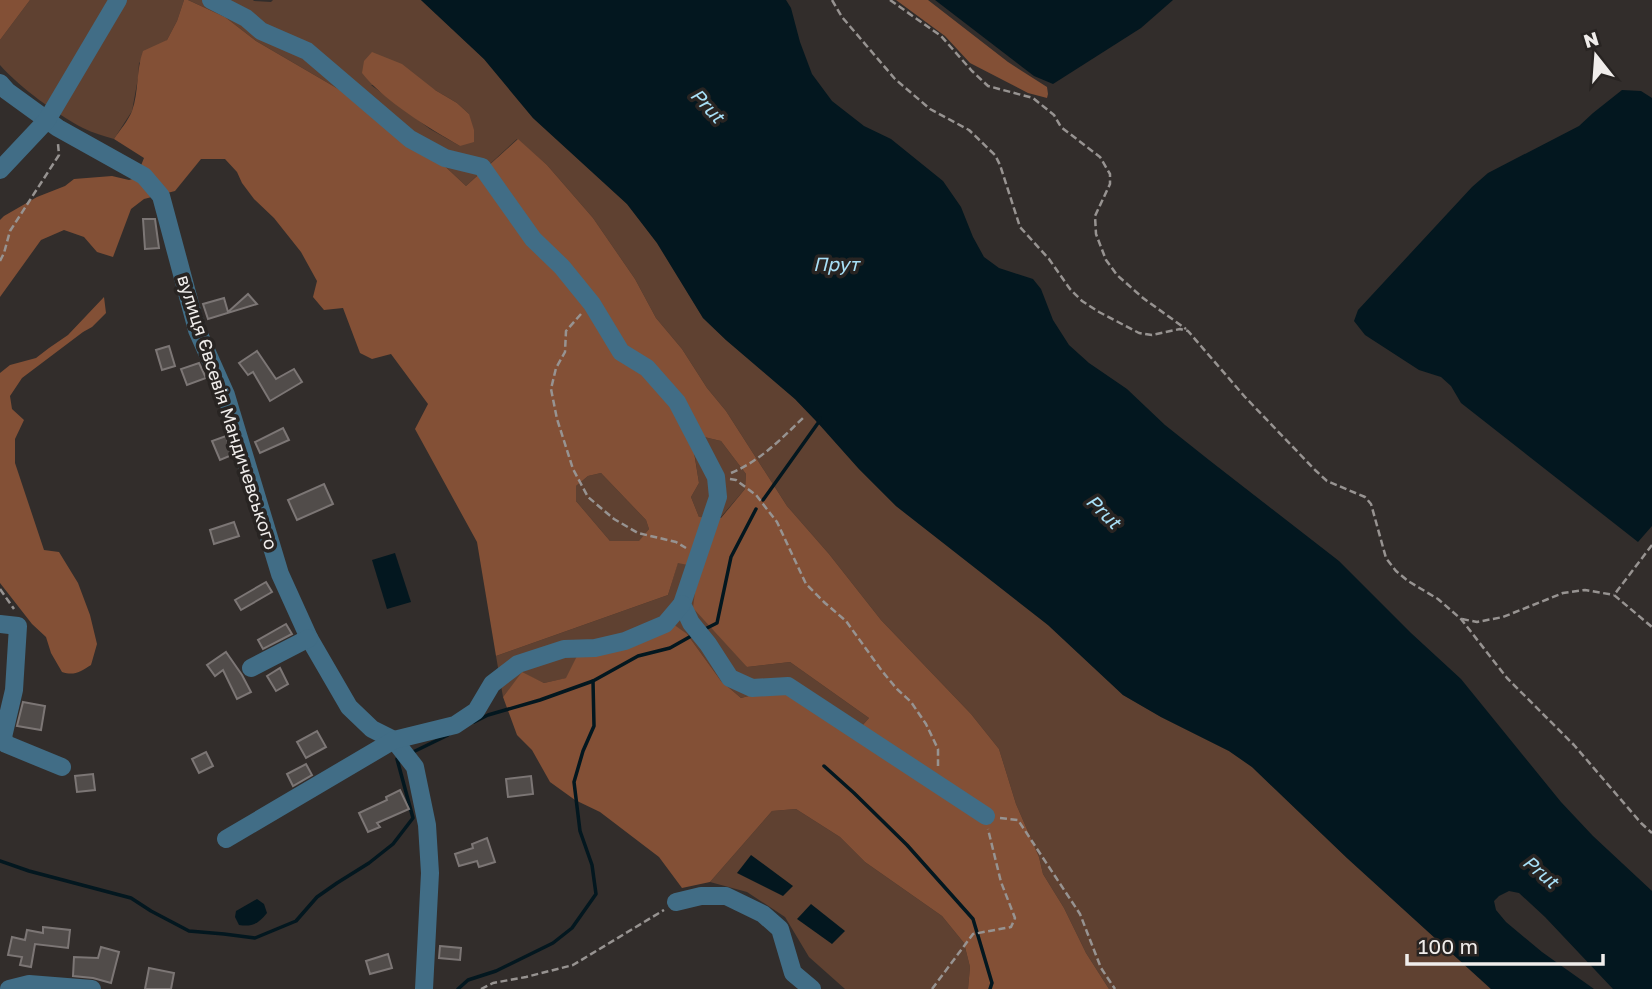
<svg xmlns="http://www.w3.org/2000/svg" width="1652" height="989" viewBox="0 0 1652 989" font-family="'Golos Text',sans-serif">
<style>
.green{fill:#5f4131;fill-rule:evenodd}
.forest{fill:#835036;fill-rule:evenodd}
.water{fill:#03171f}
.lines{fill:none;stroke-linecap:round;stroke-linejoin:round}
.stream{stroke:#03171f;stroke-width:3.5}
.building{fill:#514c4a;stroke:#7c7675;stroke-width:2}
.path{stroke:#979391;stroke-width:2.5;stroke-dasharray:7 3.5;stroke-linecap:butt}
.minor{stroke:#416d86;stroke-width:18}
.labels{text-anchor:middle;dominant-baseline:central;stroke-width:7;stroke-linejoin:round;paint-order:stroke}
.street-label{font-size:18px;fill:#f0edeb;stroke:#282422}
.water-label{font-size:19px;font-style:italic;fill:#a8e0f7;stroke:#282422}
</style>
<rect width="100%" height="100%" fill="#322d2b"/>
<!-- green -->
<g class="green">
<path d="M30,0H184L177,21L167,40L139,63L138,78L132,111L114,139C104,136 93,133 83,128C58,115 19,87 0,65V40Z"/>
<path d="M188,0H253L254,1L271,2L273,0H421L484,59L533,118L627,204L657,243L703,318L726,340L795,399L818,423L859,469L896,506L1048,625L1123,695L1161,717L1229,751L1252,767L1347,858L1491,989H1109L1086,953L1064,908L1043,874L1039,857L1016,804L999,749L971,714L881,620L829,554L787,506L726,411L707,388L682,349L656,318L635,279L593,218L547,165L517,139L466,186L435,157L340,90L256,41L225,17ZM371,85L435,90L457,103L469,114L460,146L430,129Z"/>
<path d="M704,437L721,441L746,474L745,489L720,518L699,517L691,497L699,483L693,445Z"/>
<path d="M601,473L646,520L649,529L639,542L610,541L576,501V486L588,476Z"/>
<path d="M678,562L699,567L747,667L790,662L869,718L853,736L780,688L741,698L721,681L687,634L567,678L544,683L522,673L503,697L496,656L668,595Z"/>
<path d="M796,809L840,837L865,862L942,916L964,943L970,967L968,989H845L809,957L785,917L747,892L710,882L772,811Z"/>
</g>
<!-- forest -->
<g class="forest">
<path d="M0,0H30L0,40Z"/>
<path d="M184,0H188L225,17L256,41L340,90L435,157L466,186L518,139L547,165L593,218L635,279L656,318L682,349L707,388L726,411L787,506L829,554L881,620L971,714L999,749L1016,804L1039,857L1043,874L1064,908L1086,953L1109,989H968L970,967L964,943L942,916L865,862L840,837L796,809L772,811L710,882L682,888L659,857L600,812L575,800L550,782L532,750L517,735L503,697L522,672L544,683L566,678L580,650L673,624L687,634L721,681L741,698L780,688L853,736L869,718L790,662L747,667L693,608L698,567L678,563L668,595L496,656L477,542L415,429L428,404L391,354L372,359L360,353L343,308L324,310L313,297L317,281L301,252L274,218L254,199L242,183L237,172L225,159H201L175,191L144,199L131,209L113,257L97,252L84,237L64,230L41,240L0,297V220L4,216L37,197L65,186L74,179L112,176L129,180L136,178L144,158L114,139C120,130 128,121 132,111C139,92 136,70 143,51L167,40L177,21ZM704,437L721,441L746,474L745,489L721,518L699,517L691,497L699,483L693,446ZM601,473L646,520L649,529L639,541H610L576,501V486L588,476Z"/>
<path d="M896,0H928L1008,62L1047,87L1048,94L1047,98L1028,93L970,63L945,36Z"/>
<path d="M372,52L402,64L435,90L457,103L469,114L474,130V142L460,146C429,128 384,101 362,73L364,61Z"/>
<path d="M104,297L106,313L92,327L83,332L22,378L10,396L12,409L24,420L15,439V463L44,550L59,552L78,583L90,615L97,644L91,665C80,672 74,676 62,672L51,653L46,637L32,624L0,583V373L10,365L36,358L49,348L68,335Z"/>
</g>
<!-- water -->
<g class="water">
<path d="M421,0H786L791,8L800,42L812,74L832,101L864,126L891,139L943,181L961,207L973,237L984,257L999,268L1033,279L1041,289L1053,320L1069,345L1089,363L1127,389L1165,425L1209,460L1339,561L1411,633L1461,679L1561,802L1593,836L1652,891V989H1613L1545,917L1519,893L1509,891L1499,896L1494,901L1496,910L1506,922L1542,952L1594,989H1491L1347,858L1252,767L1229,751L1161,717L1123,695L1048,625L896,506L859,469L818,423L795,399L726,340L703,318L657,243L627,204L533,118L484,59Z"/>
<path d="M935,0H1173L1141,28L1053,84L1034,76Z"/>
<path d="M1622,90L1641,91L1652,98V526L1638,542L1461,403L1451,386L1441,377L1419,370L1365,335L1354,321L1358,310L1472,187L1488,173L1579,126L1593,113Z"/>
<path d="M395,553L411,602L387,609L372,560Z"/>
<path d="M751,855L793,886L783,896L737,873Z"/>
<path d="M257,899L264,904L267,913C258,924 252,927 239,925L235,917L236,911Z"/>
<path d="M811,904L845,931L832,944L797,919Z"/>
</g>
<g class="lines">
<!-- stream -->
<g class="stream">
<path d="M763,500L818,423L820,418"/>
<path d="M703,630L717,623L731,557L756,509"/>
<path d="M474,722L488,715L540,700L593,681L638,656L670,648L693,635"/>
<path d="M411,753L448,735"/>
<path d="M824,766L854,793L907,845L973,919L992,983L990,989"/>
<path d="M0,861L29,871L131,898L151,911L189,931L224,934L255,938L296,921L317,897L337,883L369,863L393,844L413,818L397,759L401,758"/>
<path d="M458,989L468,980L496,971L553,943L572,928L596,894L592,865L580,831L574,782L583,751L594,726L593,681"/>
</g>
</g>
<!-- building -->
<g class="building">
<path d="M143,219H155L159,248L145,249Z"/>
<path d="M248,294L257,304L208,319L203,304L224,298L228,312Z"/>
<path d="M169,346L175,366L162,370L156,350Z"/>
<path d="M257,351L276,379L294,369L302,382L270,401L253,372L248,375L239,363Z"/>
<path d="M199,363L206,378L187,385L181,369Z"/>
<path d="M283,428L289,440L260,453L255,442Z"/>
<path d="M226,436L232,455L220,460L212,441Z"/>
<path d="M324,484L333,504L297,520L288,500Z"/>
<path d="M234,522L239,536L214,544L210,530Z"/>
<path d="M266,582L272,592L241,610L235,600Z"/>
<path d="M286,624L292,634L263,649L258,640Z"/>
<path d="M226,652L242,675L251,692L237,699L223,670L215,676L207,665Z"/>
<path d="M280,668L288,684L276,691L267,676Z"/>
<path d="M23,702L45,706L41,730L17,726Z"/>
<path d="M317,731L326,747L306,758L297,742Z"/>
<path d="M206,752L213,766L199,773L192,759Z"/>
<path d="M306,764L312,775L293,786L287,774Z"/>
<path d="M93,774L95,790L77,792L75,776Z"/>
<path d="M531,776L533,794L508,797L506,779Z"/>
<path d="M400,790L409,809L377,823L380,827L368,832L359,813L387,800L386,797Z"/>
<path d="M487,838L495,862L479,867L477,861L459,866L455,854L473,848L472,844Z"/>
<path d="M43,927L70,930L68,948L35,944L31,967L20,965L22,957L8,955L12,937L25,940L27,930L43,933Z"/>
<path d="M440,946L461,948L460,960L439,958Z"/>
<path d="M101,947L119,952L111,983L93,978L73,976L74,957L98,958Z"/>
<path d="M388,954L392,968L370,974L366,961Z"/>
<path d="M149,968L174,973L171,989H145Z"/>
</g>
<g class="lines">
<!-- path -->
<g class="path">
<path d="M832,0L842,17L895,79L930,109L969,130L995,155L1000,165L1020,227L1049,259L1070,289L1082,301L1099,312L1139,333L1152,335L1180,329L1188,331L1245,397L1315,470L1327,481L1365,497L1371,504L1386,558L1396,571L1408,581L1438,599L1461,619L1507,678L1574,745L1641,823L1652,833"/>
<path d="M890,0L941,36L972,71L988,86L1033,98L1054,115L1061,127L1100,157L1110,174V184L1095,216L1096,234L1106,260L1117,275L1143,298L1186,329"/>
<path d="M0,261L4,253L10,231L59,155L58,144"/>
<path d="M581,314L566,331L565,352L556,368L551,389L557,419L573,469L588,497L614,519L638,533L676,542L686,548"/>
<path d="M731,473C760,461 781,439 803,418"/>
<path d="M730,479L736,480L756,495L777,522L806,584L825,603L846,621L882,671L897,689L911,702L926,724L938,749V766"/>
<path d="M1652,545L1614,595L1652,627"/>
<path d="M0,589L14,609"/>
<path d="M1462,619L1477,622L1503,617L1563,593L1585,590L1614,595"/>
<path d="M1000,818L1018,820L1080,914L1101,968L1115,989"/>
<path d="M481,989L493,983L526,977L573,965L664,910"/>
<path d="M932,989L973,934L1011,927L1015,918L1001,882L988,829"/>
</g>
<!-- minor -->
<g class="minor">
<path d="M211,0L246,18L261,31L307,51L410,139L445,158L482,167L533,239L562,267L592,304L621,352L647,368L677,402L716,477L718,497L682,604L691,623L708,644L730,678L752,688L788,686L986,816"/>
<path d="M0,83L7,91L58,128L144,176L161,196L197,330L226,395L280,574L309,638L349,707L372,729L394,740L415,767L427,825L430,873L424,989"/>
<path d="M0,170L47,120L118,0"/>
<path d="M0,624L18,626L14,690L3,737L6,744L62,767"/>
<path d="M251,668L309,638"/>
<path d="M226,839L394,740L455,725L476,711L492,684L518,664L564,649L595,648L625,641L665,624L682,604"/>
<path d="M676,902L701,896H726L763,914L780,929L793,973L812,989"/>
<path d="M9,989L29,984L92,989"/>
</g>
</g>
<g class="labels">
<!-- street labels -->
<g class="street-label">
<text transform="translate(228 412) rotate(72)">вулиця Євсевія Мандичевського</text>
</g>
<!-- water labels -->
<g class="water-label">
<text transform="translate(708 105) rotate(47)">Prut</text>
<text x="836" y="263">Прут</text>
<text transform="translate(1104 511) rotate(44)">Prut</text>
<text transform="translate(1541 871) rotate(40)">Prut</text>
</g>
</g>
<!-- north arrow -->
<g transform="translate(1596 56) rotate(343)" stroke="#282422" stroke-width="5" paint-order="stroke">
<path d="M0-5L12 26L0 18L-12 26Z" fill="#f0edeb"/>
<text y="-10" font-size="19" font-weight="bold" text-anchor="middle" fill="#f0edeb">N</text>
</g>
<!-- scale -->
<path d="M1407 954v10h196v-10" fill="none" stroke="#f0edeb" stroke-width="3.5"/>
<text x="1418" y="954" font-size="21" fill="#f0edeb" stroke="#282422" stroke-width="5" paint-order="stroke">100 m</text>
</svg>
